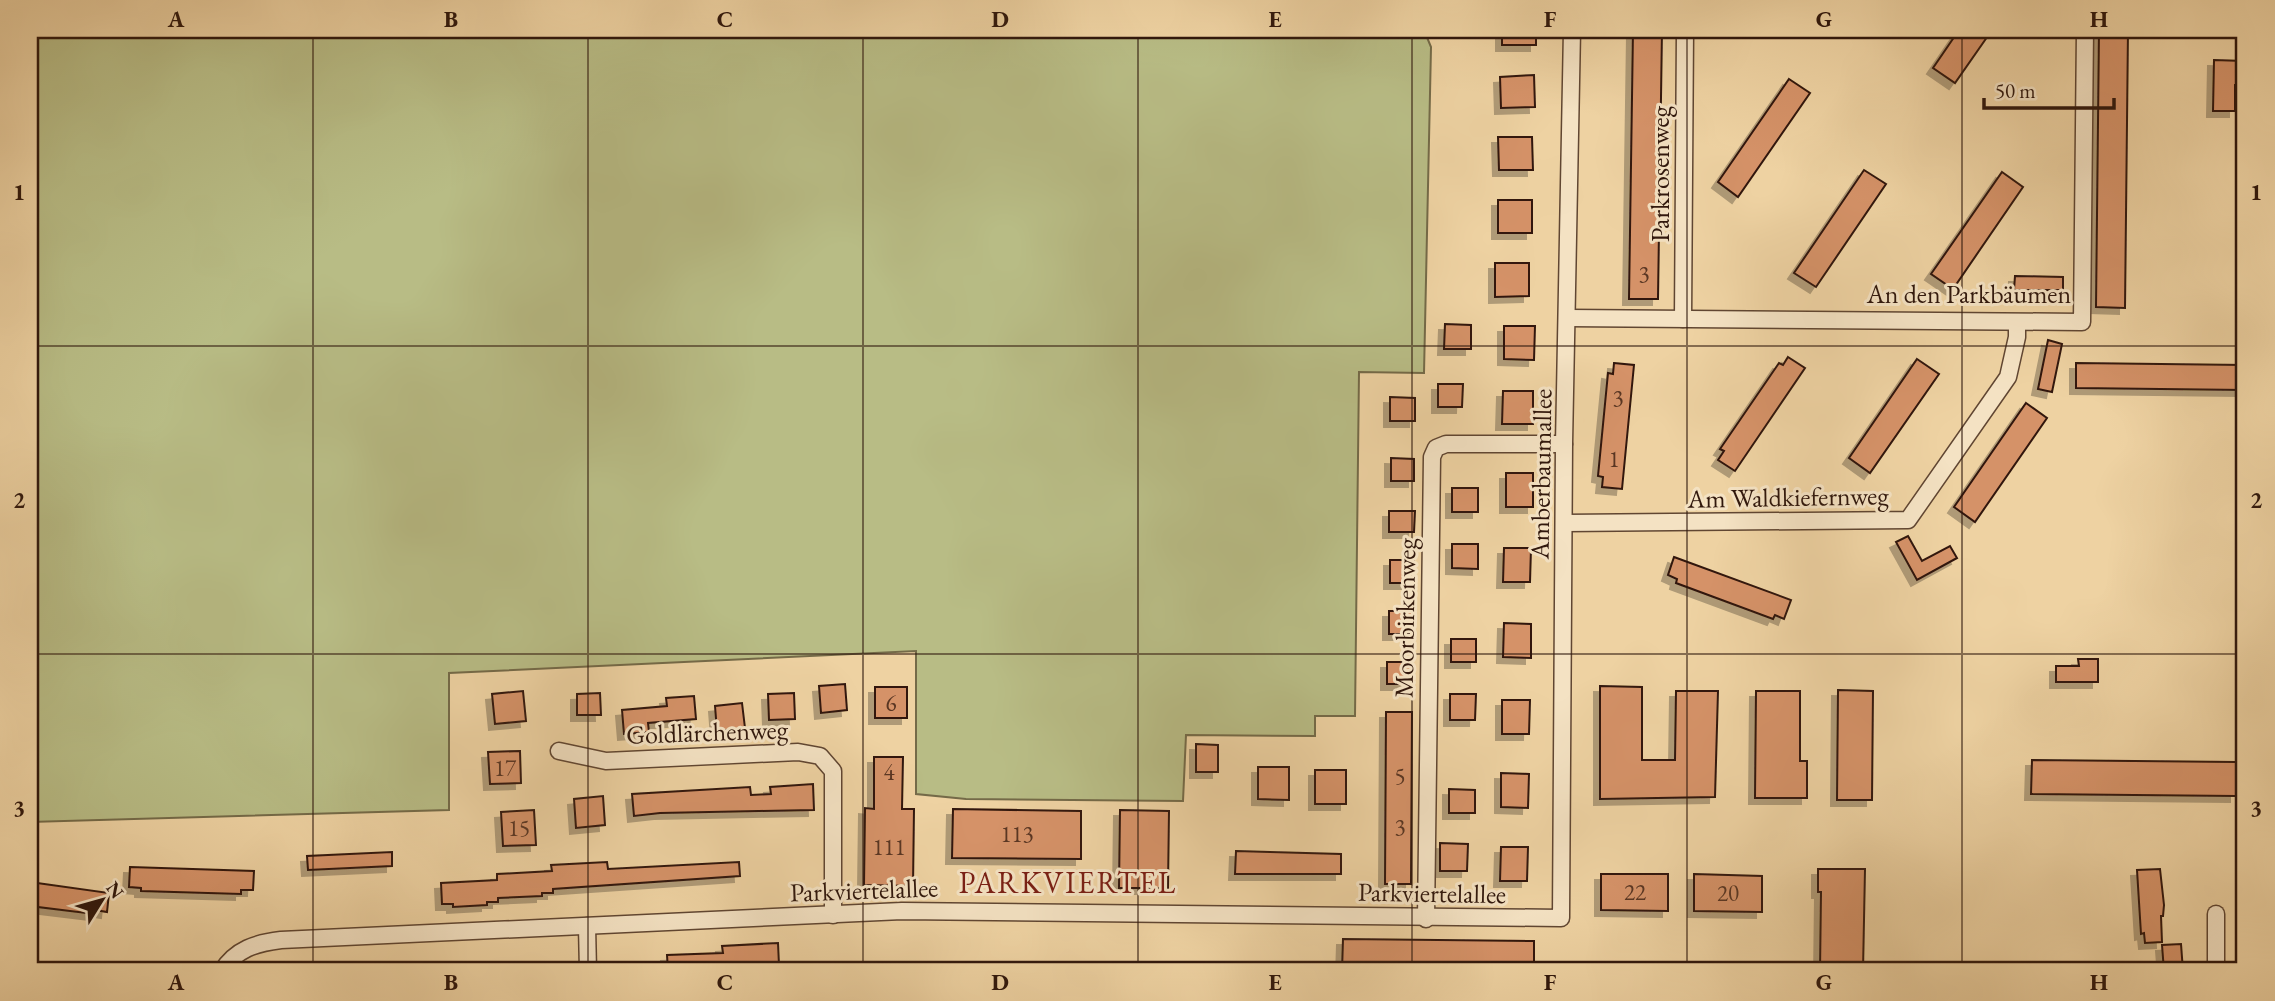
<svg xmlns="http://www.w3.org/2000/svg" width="2275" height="1001" viewBox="0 0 2275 1001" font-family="'EB Garamond',serif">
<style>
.green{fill:#b8bc85;stroke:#746a48;stroke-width:2}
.building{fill:#d59268;stroke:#30170c;stroke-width:2;filter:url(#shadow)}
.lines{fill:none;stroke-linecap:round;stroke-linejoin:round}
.minor-casing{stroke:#604632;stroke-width:19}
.minor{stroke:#f4e2c3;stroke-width:16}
.grid{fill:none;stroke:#30170c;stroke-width:2;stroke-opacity:0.55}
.labels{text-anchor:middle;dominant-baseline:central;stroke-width:6;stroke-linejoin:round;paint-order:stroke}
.number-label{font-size:23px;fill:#593623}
.street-label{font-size:26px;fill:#30170c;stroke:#f4e2c3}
.quarter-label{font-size:30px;letter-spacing:2px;fill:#7a1f14;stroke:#f4e2c3}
.neatline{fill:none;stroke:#30170c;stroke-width:2.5}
.grid-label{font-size:23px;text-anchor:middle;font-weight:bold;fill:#30170c}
</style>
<defs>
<filter id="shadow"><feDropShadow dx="-6" dy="6" stdDeviation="0" flood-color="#0004"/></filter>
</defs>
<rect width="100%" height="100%" fill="#eed2a2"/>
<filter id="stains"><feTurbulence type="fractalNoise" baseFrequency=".00286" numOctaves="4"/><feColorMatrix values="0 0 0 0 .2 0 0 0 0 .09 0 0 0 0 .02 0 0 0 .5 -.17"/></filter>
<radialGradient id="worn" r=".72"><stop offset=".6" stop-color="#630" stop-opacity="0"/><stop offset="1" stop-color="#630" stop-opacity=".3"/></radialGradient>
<!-- green -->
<path class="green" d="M30,30H1424L1431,47L1424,373L1359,372L1355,716H1315V736L1186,735L1183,801L966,799L916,794V651L449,673V810L30,822Z"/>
<!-- building -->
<g class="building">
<rect x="1502" y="30" width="34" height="15"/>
<path d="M1633,30H1662L1658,299H1629Z"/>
<path d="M1959,30H1992L1955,83L1933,68Z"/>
<path d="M2099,30H2128L2125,308L2096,307Z"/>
<path d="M2214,60L2244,61V86L2235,85V111H2213Z"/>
<path d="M1534,75L1535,107L1501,108L1500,77Z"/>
<path d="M1789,79L1810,93L1738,197L1718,182Z"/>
<path d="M1498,137H1532L1533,170H1499Z"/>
<path d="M1864,170L1886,184L1816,287L1794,273Z"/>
<path d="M2002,172L2023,187L1953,289L1931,274Z"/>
<rect x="1498" y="200" width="34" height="33"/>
<path d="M1495,263H1529V296L1495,297Z"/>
<path d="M2015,276L2063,277V290H2014Z"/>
<path d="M1445,324L1471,325V349H1444Z"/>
<path d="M1504,326H1535L1534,360L1504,359Z"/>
<path d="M2048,340L2062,344L2052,392L2038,389Z"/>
<path d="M1788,357L1805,368L1735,471L1718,460L1724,451L1720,449L1779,363L1783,365Z"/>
<path d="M1917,359L1939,374L1870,473L1849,458Z"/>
<path d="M1614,363L1634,365L1622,489L1602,487L1603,477L1598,476L1608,373L1613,374Z"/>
<path d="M2076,363L2245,365V390L2076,388Z"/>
<path d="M1438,384H1463L1462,407H1438Z"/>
<path d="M1503,391H1533V424H1502Z"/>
<path d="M1390,397L1415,398V421H1390Z"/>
<path d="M2026,403L2047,418L1975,522L1954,507Z"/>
<path d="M1391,458L1414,459V481H1391Z"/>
<rect x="1506" y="473" width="27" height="34"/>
<rect x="1452" y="488" width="26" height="24"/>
<path d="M1389,511H1415L1414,532H1389Z"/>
<path d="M1908,536L1922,561L1950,546L1957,558L1917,580L1896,542Z"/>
<path d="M1452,544H1478V569L1452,568Z"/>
<path d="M1504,548H1531L1530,582H1503Z"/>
<path d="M1674,557L1791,600L1784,619L1775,615L1773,619L1676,583L1677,579L1668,575Z"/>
<path d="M1390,560H1414L1413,583H1390Z"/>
<rect x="1389" y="611" width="25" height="23"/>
<path d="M1504,623L1531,624V658L1503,657Z"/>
<rect x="1451" y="639" width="25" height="23"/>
<path d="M2078,659H2098V682H2056V666H2079Z"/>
<rect x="1387" y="662" width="25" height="22"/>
<path d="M845,684L847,710L821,713L819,686Z"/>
<path d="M1600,686L1642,687V760H1675L1676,691H1718L1715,797L1600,799Z"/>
<rect x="875" y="687" width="32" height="31"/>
<path d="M1838,690L1873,691L1872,800H1837Z"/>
<path d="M523,691L526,721L495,724L492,694Z"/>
<path d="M1756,691H1800V761H1807V798H1755Z"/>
<path d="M600,693L601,715H577V694Z"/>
<path d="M794,693L795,719L769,720L768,694Z"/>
<path d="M1450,694H1476L1475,720H1450Z"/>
<path d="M694,696L696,719L648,723L649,732L624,734L622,710L667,706L666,698Z"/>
<path d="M1502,700H1530L1529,734H1502Z"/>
<path d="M742,703L745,728L717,731L715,706Z"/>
<path d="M1386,712H1412L1411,884H1385Z"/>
<path d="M1196,744L1218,745V772H1196Z"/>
<path d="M520,751L521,783L490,784L488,752Z"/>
<path d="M874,757H903L902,809H914L913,886L864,885L865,808L874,809Z"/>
<path d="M2032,760L2236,762V796L2031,794Z"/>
<path d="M1258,767H1289V800L1258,799Z"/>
<rect x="1315" y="770" width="31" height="34"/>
<path d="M1501,773L1529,774L1528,808L1501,807Z"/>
<path d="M813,784L814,810L660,813L634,816L632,794L750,787L751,795L771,794L770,787Z"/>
<path d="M1449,789L1475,790V813H1449Z"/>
<path d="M603,796L605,825L576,828L574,799Z"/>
<path d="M953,809L1081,811V859L952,858Z"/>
<path d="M534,810L536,845L503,846L501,812Z"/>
<path d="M1120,810L1169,811L1168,888H1119Z"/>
<path d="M1440,843L1468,844L1467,871H1440Z"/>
<path d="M1501,847H1528L1527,881H1500Z"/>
<path d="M1236,851L1341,854V874H1235Z"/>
<path d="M392,852V866L308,870L307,856Z"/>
<path d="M607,862L608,869L739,862L740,876L553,889V893H542V896L498,898V902H487V905L453,907V904H442L441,883L497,880V874L552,871L551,865Z"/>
<path d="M130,867L254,871L253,890H241V894L141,891V888L129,887Z"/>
<path d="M1818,869H1865L1863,971H1820L1821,892H1818Z"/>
<path d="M2160,869L2164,905L2163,916H2161L2162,942L2145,943L2144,933L2141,934L2137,870Z"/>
<path d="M1601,874H1668V911L1601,910Z"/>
<path d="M1694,874L1762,876V912L1694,911Z"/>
<path d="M30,882L109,893L107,912L95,910L94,914L30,906Z"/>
<path d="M1343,939L1534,941V971H1342Z"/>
<path d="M778,943L779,965L768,966V969L668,971L667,955L723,953L722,946Z"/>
<path d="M2181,944L2183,971H2164L2162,945Z"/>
</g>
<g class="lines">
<defs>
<g id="minor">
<path d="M1568,318L2082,322L2085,30"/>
<path d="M1683,319L1685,30"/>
<path d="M1565,523L1908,520L2008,377L2017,337V324"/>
<path d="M559,751L606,761L798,752L820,756L833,771V915"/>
<path d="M1426,919L1432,457L1436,448L1446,444H1564"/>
<path d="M587,926L588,971"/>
<path d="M222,971C236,949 256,943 281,940L902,911L1561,918L1564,444L1572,30"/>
<path d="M2216,971V914"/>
</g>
</defs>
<!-- minor casing -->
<use href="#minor" class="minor-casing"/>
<!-- minor -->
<use href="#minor" class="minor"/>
</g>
<!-- grid -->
<path class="grid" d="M313,30V971M588,30V971M863,30V971M1138,30V971M1412,30V971M1687,30V971M1962,30V971M30,346H2245M30,654H2245"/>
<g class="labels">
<!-- number labels -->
<g class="number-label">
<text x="1644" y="274">3</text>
<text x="1618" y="398">3</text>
<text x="1614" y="459">1</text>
<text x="891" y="703">6</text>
<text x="505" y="768">17</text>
<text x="889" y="772">4</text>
<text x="1400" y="776">5</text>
<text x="1400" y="827">3</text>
<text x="519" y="828">15</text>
<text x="1017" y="834">113</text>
<text x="889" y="847">111</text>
<text x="1635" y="892">22</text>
<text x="1728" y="893">20</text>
</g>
<!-- street labels -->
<g class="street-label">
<text transform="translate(1660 174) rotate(-90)">Parkrosenweg</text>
<text x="1969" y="294">An den Parkbäumen</text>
<text transform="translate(1541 474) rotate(-89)">Amberbaumallee</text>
<text transform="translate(1788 497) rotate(-1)">Am Waldkiefernweg</text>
<text transform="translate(1405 618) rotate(-89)">Moorbirkenweg</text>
<text transform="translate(707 732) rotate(-2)">Goldlärchenweg</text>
<text transform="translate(864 890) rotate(-2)">Parkviertelallee</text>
<text transform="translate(1432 893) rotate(1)">Parkviertelallee</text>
</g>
<!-- quarter labels -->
<g class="quarter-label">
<text x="1068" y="882">PARKVIERTEL</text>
</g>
</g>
<!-- margin -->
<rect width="2275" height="1001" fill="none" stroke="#eed2a2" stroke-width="77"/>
<!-- north arrow -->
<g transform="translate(102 900) rotate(53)" stroke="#f4e2c3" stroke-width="5" paint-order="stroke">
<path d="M0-5L12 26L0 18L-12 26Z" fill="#30170c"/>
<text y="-10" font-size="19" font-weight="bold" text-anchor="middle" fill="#30170c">N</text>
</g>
<!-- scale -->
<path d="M1984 98v10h130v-10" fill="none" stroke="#30170c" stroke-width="3.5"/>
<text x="1995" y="98" font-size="21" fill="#30170c" stroke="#f4e2c3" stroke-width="5" paint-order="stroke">50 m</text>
<rect x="38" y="38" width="2198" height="924" class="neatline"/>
<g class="grid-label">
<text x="176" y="27">A</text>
<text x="451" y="27">B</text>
<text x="725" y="27">C</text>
<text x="1000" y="27">D</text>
<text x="1275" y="27">E</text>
<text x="1550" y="27">F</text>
<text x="1824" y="27">G</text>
<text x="2099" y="27">H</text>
<text x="19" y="200">1</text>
<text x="2256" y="200">1</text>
<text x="19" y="508">2</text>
<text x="2256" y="508">2</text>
<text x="19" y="816">3</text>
<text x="2256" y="816">3</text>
<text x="176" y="990">A</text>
<text x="451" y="990">B</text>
<text x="725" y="990">C</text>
<text x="1000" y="990">D</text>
<text x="1275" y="990">E</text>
<text x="1550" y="990">F</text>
<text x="1824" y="990">G</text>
<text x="2099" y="990">H</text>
</g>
<rect width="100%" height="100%" filter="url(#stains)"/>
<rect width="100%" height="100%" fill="url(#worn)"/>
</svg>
